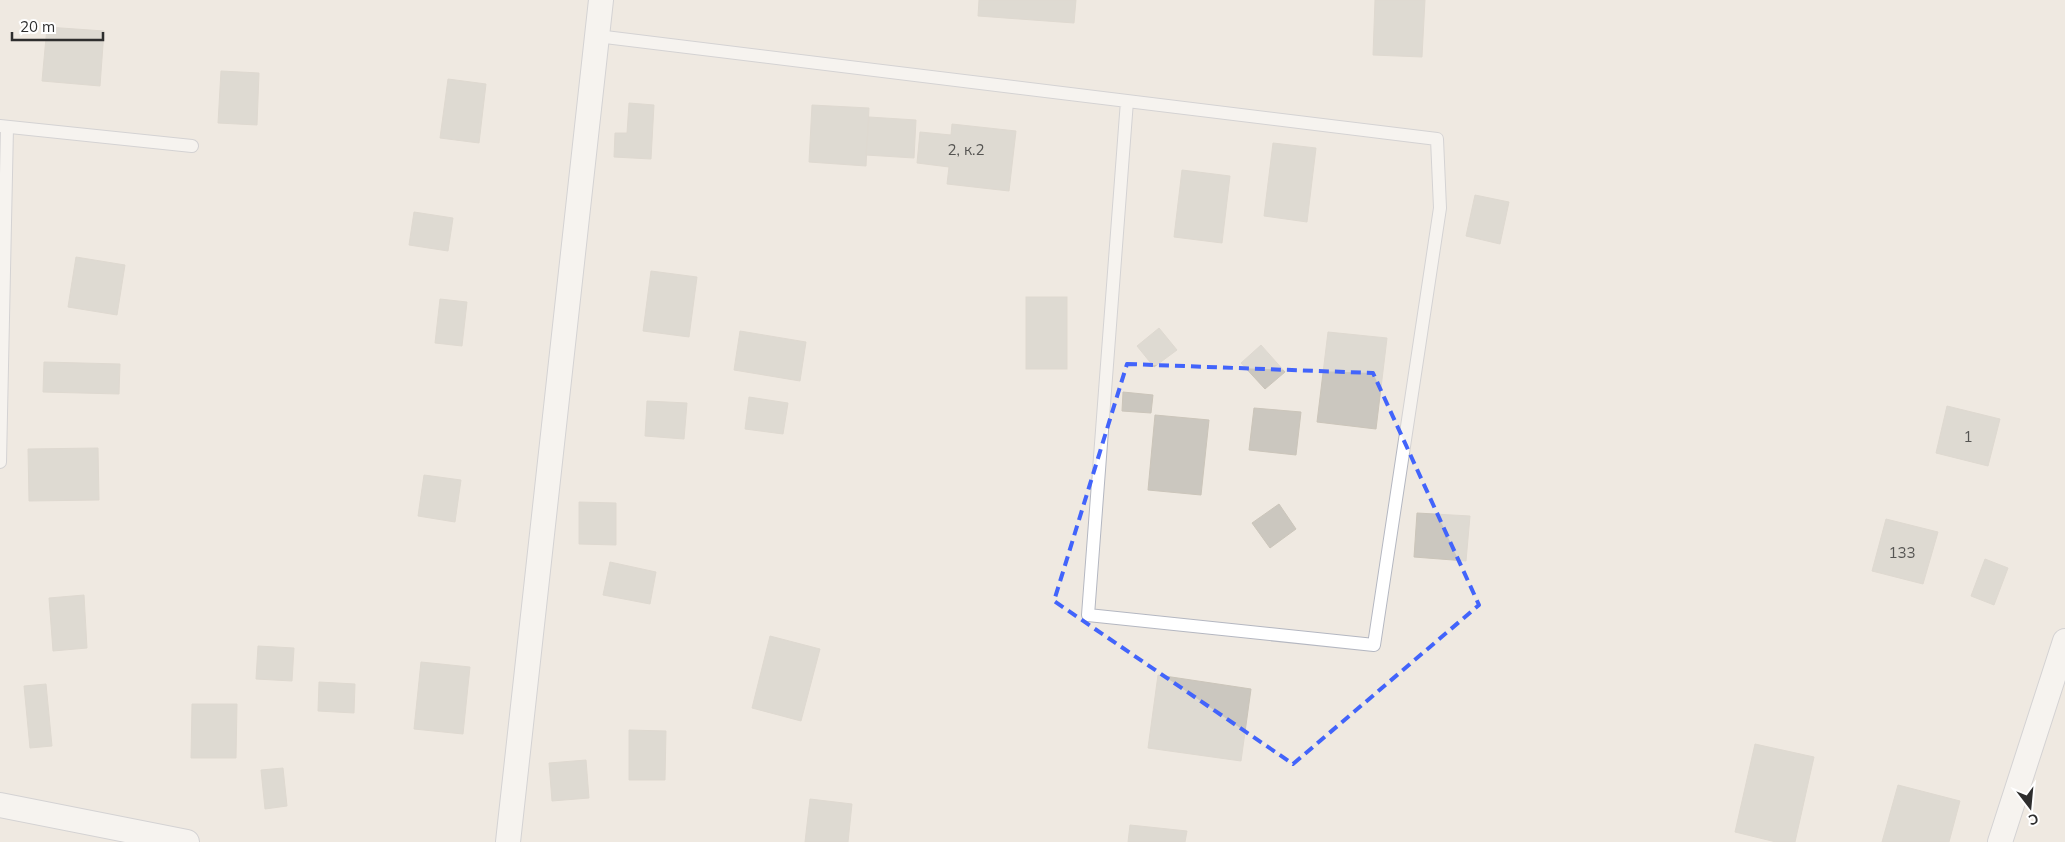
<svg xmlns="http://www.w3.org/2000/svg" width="2065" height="842" viewBox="0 0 2065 842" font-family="Mulish,sans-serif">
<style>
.building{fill:#cbc7bf;stroke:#cbc5ba}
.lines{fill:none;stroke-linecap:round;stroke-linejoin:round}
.service-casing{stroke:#b4b7c1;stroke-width:14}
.minor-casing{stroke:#b4b7c1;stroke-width:26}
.service{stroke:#fff;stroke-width:12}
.minor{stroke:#fff;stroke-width:24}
.marked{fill:none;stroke:#4264fb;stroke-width:4;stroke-dasharray:10 6;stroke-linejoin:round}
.labels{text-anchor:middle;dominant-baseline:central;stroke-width:4.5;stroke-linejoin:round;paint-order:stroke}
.number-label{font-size:15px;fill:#555452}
</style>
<rect width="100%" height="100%" fill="#efe9e1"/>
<!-- building -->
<g class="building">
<path d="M979,0H1076L1074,23L978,16Z"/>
<path d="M1375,0H1425L1422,57L1373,55Z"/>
<path d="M47,27L104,31L100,86L42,81Z"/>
<path d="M221,71L259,73L257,125L218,123Z"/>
<path d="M448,79L486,84L479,143L440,138Z"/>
<path d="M629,103L654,105L651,159L614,157L615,133H627Z"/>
<path d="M812,105L869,108L866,166L809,162Z"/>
<path d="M869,117L916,120L914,158L866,155Z"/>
<path d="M952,124L1016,131L1009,191L947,184L949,167L917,163L920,132L951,135Z"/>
<path d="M1273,143L1316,148L1307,222L1264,216Z"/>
<path d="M1182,170L1230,176L1222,243L1174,237Z"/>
<path d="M1475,195L1509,202L1500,244L1466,236Z"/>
<path d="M414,212L453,218L448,251L409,245Z"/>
<path d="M76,257L125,265L117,315L68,307Z"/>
<path d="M651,271L697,277L689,337L643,331Z"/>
<rect x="1026" y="297" width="41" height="72"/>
<path d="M440,299L467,302L462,346L435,343Z"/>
<path d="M1159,328L1177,350L1154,367L1137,346Z"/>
<path d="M740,331L806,342L800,381L734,370Z"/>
<path d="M1328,332L1387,338L1376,429L1317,422Z"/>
<path d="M1261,345L1285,372L1265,389L1241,363Z"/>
<path d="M44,362L120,364L119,394L43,392Z"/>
<path d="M1123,392L1153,395L1151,413L1122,411Z"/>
<path d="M749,397L788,403L783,434L745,429Z"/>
<path d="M647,401L687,403L684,439L645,436Z"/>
<path d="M1947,406L2000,419L1988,466L1936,453Z"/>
<path d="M1254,408L1301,412L1296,455L1249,450Z"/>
<path d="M1155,415L1209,420L1201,495L1148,490Z"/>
<path d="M98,448L99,500L29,501L28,449Z"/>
<path d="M424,475L461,480L455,522L418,516Z"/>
<path d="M579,502L616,503V545L579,544Z"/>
<path d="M1279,504L1296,529L1270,548L1252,523Z"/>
<path d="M1417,513L1470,516L1466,561L1414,557Z"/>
<path d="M1886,519L1938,532L1923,584L1872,571Z"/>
<path d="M1985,559L2008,568L1994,605L1971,596Z"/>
<path d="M610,562L656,572L650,604L603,595Z"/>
<path d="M84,595L87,648L53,651L49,598Z"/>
<path d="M770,636L820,649L801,721L752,708Z"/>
<path d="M258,646L294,648L292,681L256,679Z"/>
<path d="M421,662L470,667L463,734L414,729Z"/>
<path d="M1158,675L1251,689L1241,761L1148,748Z"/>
<path d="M319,682L355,684L354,713L318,711Z"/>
<path d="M46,684L52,746L30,748L24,686Z"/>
<path d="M192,704H237L236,758H191Z"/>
<path d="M629,730L666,731L665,780H629Z"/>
<path d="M1755,744L1814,757L1795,842H1776L1735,832Z"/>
<path d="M586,760L589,798L552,801L549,763Z"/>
<path d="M283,768L287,806L265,809L261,770Z"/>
<path d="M1898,785L1960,801L1949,842H1882Z"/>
<path d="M810,799L852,804L848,842H805Z"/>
<path d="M1130,825L1187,831L1185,842H1128Z"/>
</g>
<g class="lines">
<defs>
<g id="service">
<path d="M597,36L1437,139L1440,208L1374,645L1088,615L1127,101"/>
<path d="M0,126L192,146"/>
<path d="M0,462L7,127"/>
</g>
<g id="minor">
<path d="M0,805L187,842"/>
<path d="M508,842L601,0"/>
<path d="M2000,842L2065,641"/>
</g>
</defs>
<!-- service casing -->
<use href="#service" class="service-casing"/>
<!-- minor casing -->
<use href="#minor" class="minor-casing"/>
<!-- service -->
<use href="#service" class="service"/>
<!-- minor -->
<use href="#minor" class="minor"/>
</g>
<!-- marked area -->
<path d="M0 0H2065V842H0ZM1127,364L1373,373L1479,605L1293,764L1054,601Z" fill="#efe9e1" fill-opacity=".55" fill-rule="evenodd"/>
<path class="marked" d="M1127,364L1373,373L1479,605L1293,764L1054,601Z"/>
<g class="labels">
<!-- number labels -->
<g class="number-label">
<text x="966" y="149">2, к.2</text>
<text x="1968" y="436">1</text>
<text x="1902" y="552">133</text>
</g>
</g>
<!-- north arrow -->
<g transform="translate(2030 807) rotate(164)" stroke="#ffffff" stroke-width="4" paint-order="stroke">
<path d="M0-4L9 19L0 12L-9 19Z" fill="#2e2e2e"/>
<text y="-8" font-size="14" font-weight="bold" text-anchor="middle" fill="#2e2e2e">С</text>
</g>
<!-- scale -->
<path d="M12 32v8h91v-8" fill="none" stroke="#2e2e2e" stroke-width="2.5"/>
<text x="20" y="32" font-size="15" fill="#2e2e2e" stroke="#ffffff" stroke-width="4" paint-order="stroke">20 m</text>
</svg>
